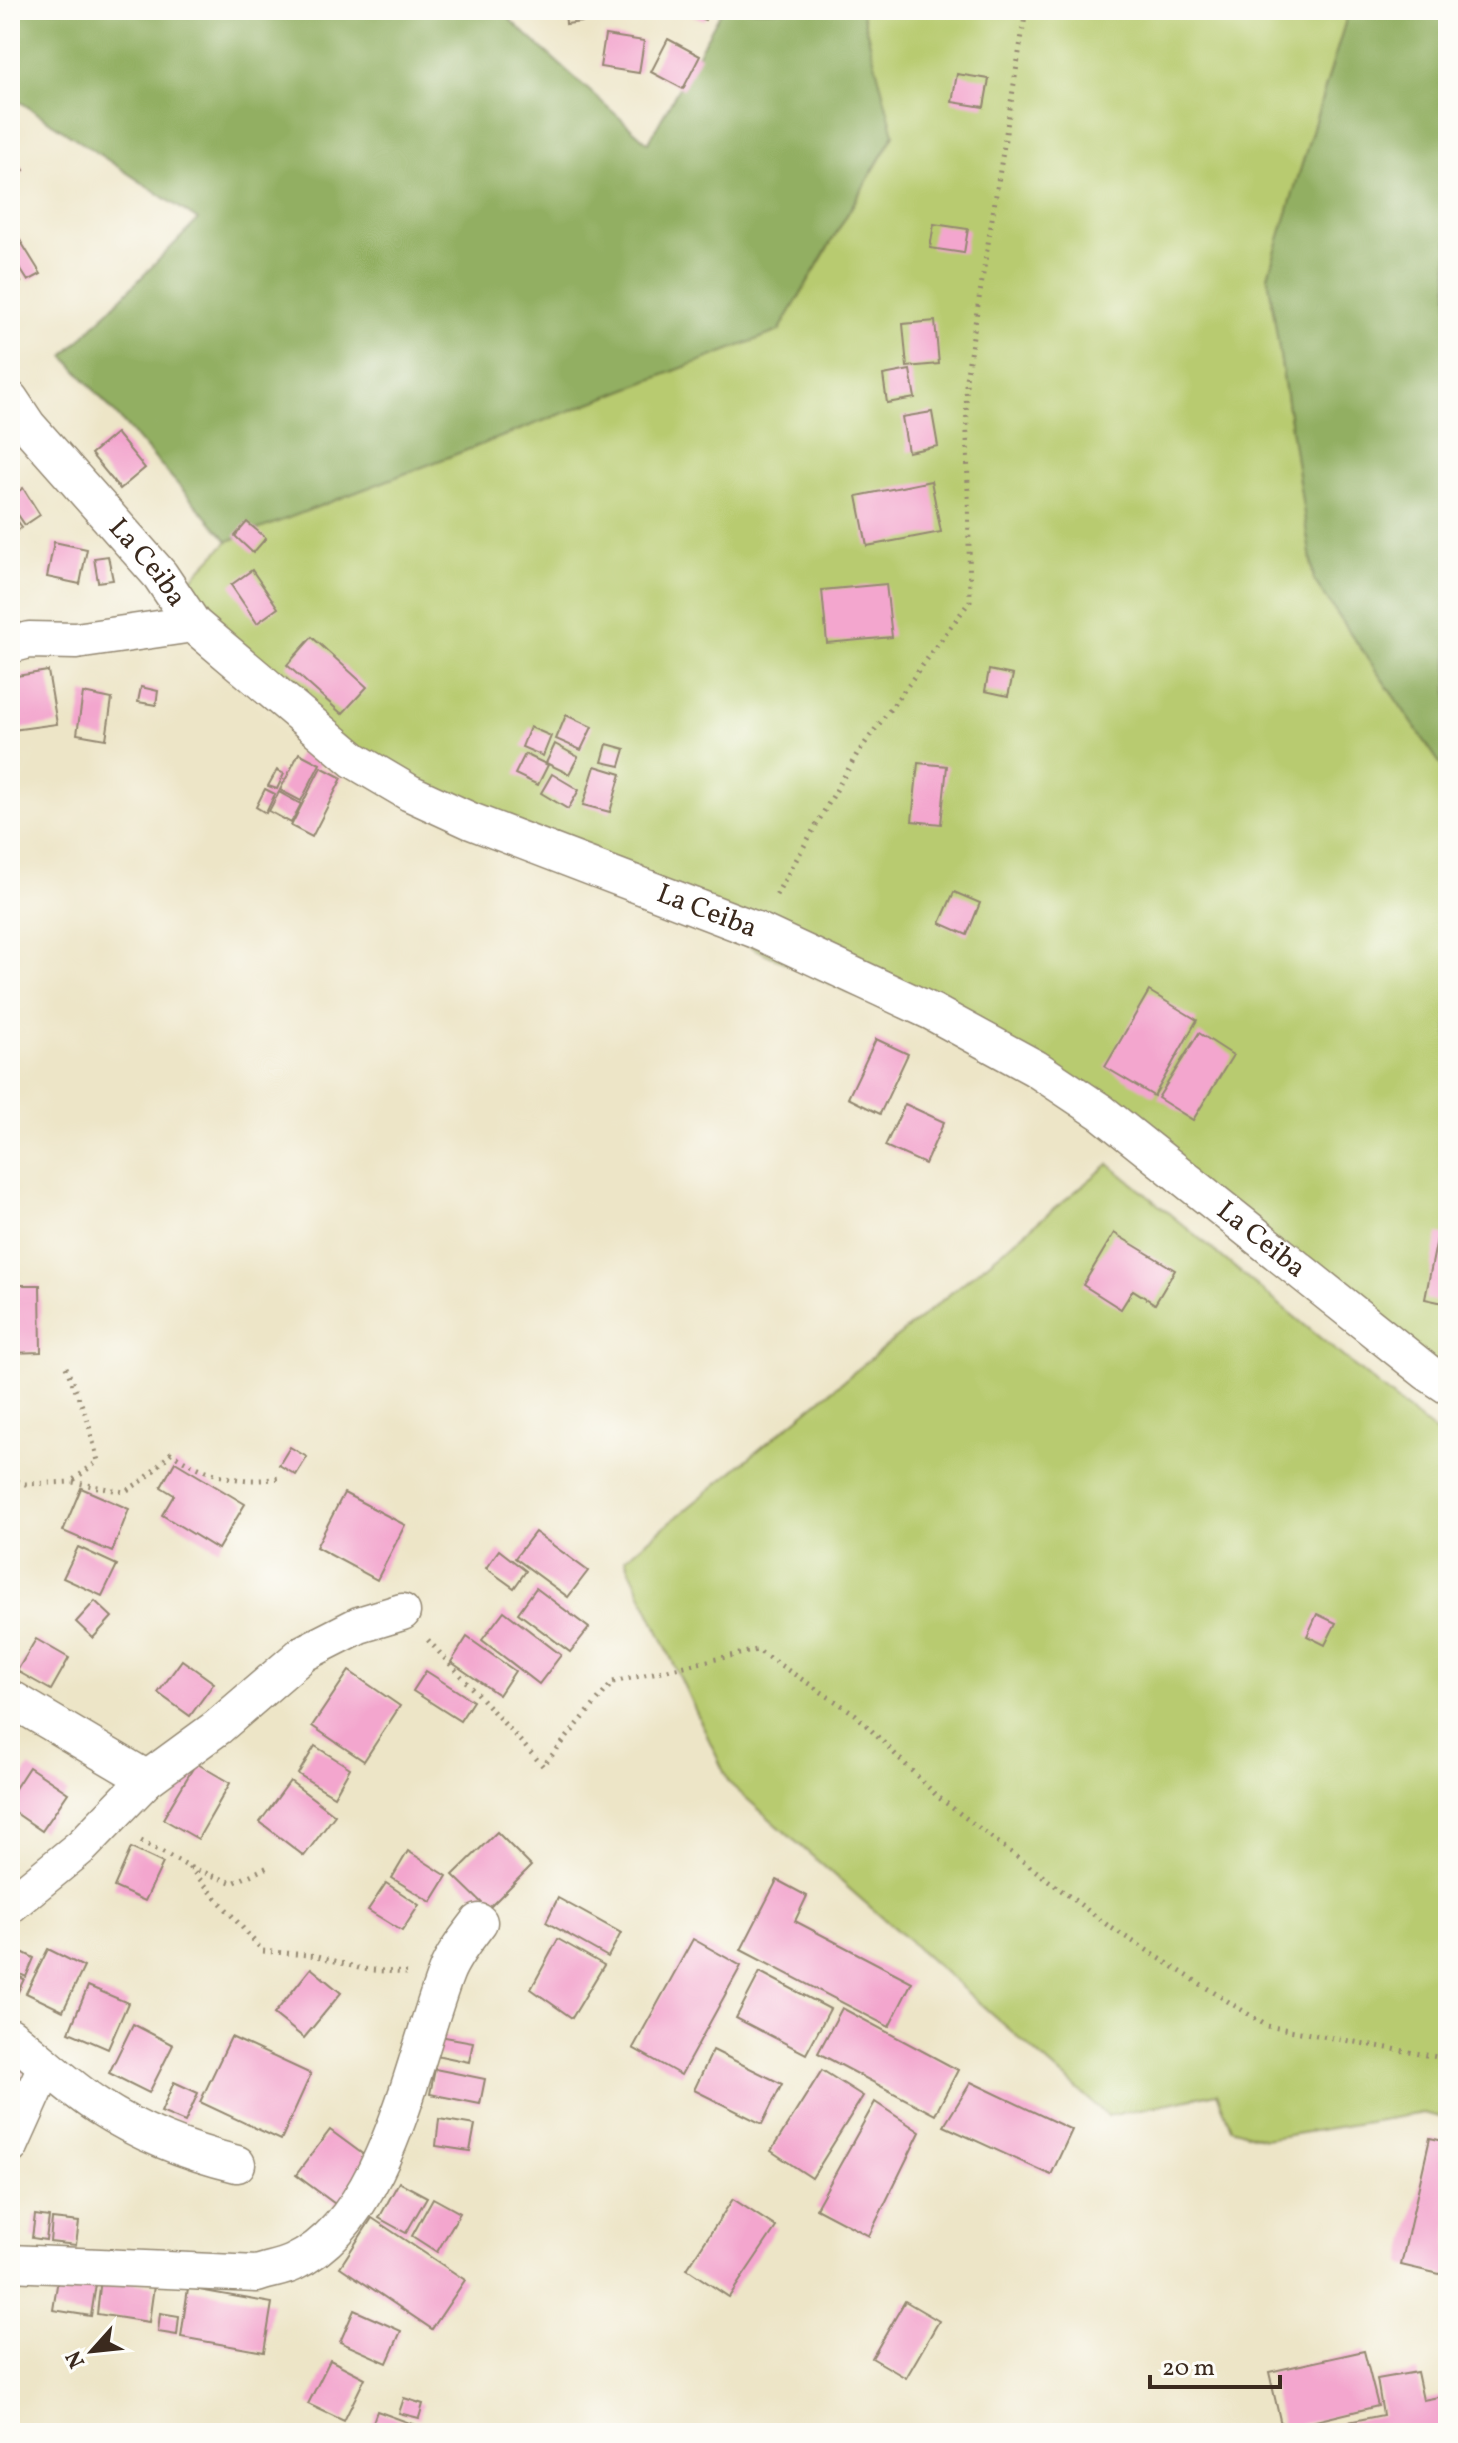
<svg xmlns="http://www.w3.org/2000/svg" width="1458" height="2443" viewBox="0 0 1458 2443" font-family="Vollkorn,serif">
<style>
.green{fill:#b8cb6f;stroke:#7a7a46;stroke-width:2}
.forest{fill:#92af62;stroke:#666c40;stroke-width:2}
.building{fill:#f3a6ce}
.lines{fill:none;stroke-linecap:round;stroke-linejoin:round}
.minor-casing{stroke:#948872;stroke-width:39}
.path{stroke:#948872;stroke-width:5;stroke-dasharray:2 6;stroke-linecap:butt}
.minor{stroke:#fff;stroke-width:36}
.labels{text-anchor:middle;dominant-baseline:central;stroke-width:8;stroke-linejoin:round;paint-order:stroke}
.street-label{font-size:28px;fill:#3b2a1e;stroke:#fdfcf7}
</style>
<rect width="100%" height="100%" fill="#fdfcf7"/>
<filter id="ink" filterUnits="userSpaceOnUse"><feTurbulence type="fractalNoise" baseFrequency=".0125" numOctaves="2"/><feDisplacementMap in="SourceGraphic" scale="16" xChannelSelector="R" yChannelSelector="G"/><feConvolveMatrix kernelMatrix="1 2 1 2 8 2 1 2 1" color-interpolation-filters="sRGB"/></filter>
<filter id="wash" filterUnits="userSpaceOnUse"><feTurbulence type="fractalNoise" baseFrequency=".006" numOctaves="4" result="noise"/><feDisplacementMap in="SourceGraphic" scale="32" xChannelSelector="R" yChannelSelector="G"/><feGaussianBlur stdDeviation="1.8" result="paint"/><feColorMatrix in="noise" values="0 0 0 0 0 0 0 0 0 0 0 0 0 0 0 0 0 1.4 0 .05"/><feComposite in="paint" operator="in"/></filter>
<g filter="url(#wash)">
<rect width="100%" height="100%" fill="#ede5c7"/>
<!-- green -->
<g class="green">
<path d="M861,10H1349L1268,276L1314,580L1448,775V1403L1099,1108L392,781L165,606L228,541L779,331L894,135Z"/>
<path d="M1109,1164L1432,1430L1448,1439V2119L1423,2113L1265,2139L1231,2128L1217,2093L1108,2116L729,1783L625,1559Z"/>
</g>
<!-- forest -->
<g class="forest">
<path d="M10,10H512L510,20L648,143L722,10H861L894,134L779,331L228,541L64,356L198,220L10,95Z"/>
<path d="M1349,10H1448V775L1314,580L1268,276Z"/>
</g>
<g id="blocks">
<!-- building -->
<g class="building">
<path d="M565,10H610L611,18L566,24Z"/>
<path d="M695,10H708L705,20L693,16Z"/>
<path d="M605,35L644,41L639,73L600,67Z"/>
<path d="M668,39L700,56L683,89L651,72Z"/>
<path d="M957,74L989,79L984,107L952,102Z"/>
<path d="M10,151L24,170L10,181Z"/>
<path d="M934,224L968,229L964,253L930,248Z"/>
<path d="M18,237L41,274L28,281L10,253V242Z"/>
<path d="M10,263L21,282L10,288Z"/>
<path d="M935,321L939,364L907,367L903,324Z"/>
<path d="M910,370L915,398L887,403L883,375Z"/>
<path d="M932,412L938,446L908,452L902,417Z"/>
<path d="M116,433L145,468L120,489L91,454Z"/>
<path d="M931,481L941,532L867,546L857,496Z"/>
<path d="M23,488L40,515L25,525L10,503V498Z"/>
<path d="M10,511L22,527L10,536Z"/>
<path d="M247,522L266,538L253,553L235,536Z"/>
<path d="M54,542L87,549L80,584L47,577Z"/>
<path d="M108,556L113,580L98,582L94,558Z"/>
<path d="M252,570L278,608L257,623L231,585Z"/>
<path d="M886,584L892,637L827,643L822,590Z"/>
<path d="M312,637L367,687L342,714L287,665Z"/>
<path d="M989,670L1013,675L1008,696L985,691Z"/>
<path d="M48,671L57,724L12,730L10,677Z"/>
<path d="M141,687L158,691L156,705L138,702Z"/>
<path d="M83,693L112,699L106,739L77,734Z"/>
<path d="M566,715L592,727L581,750L556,739Z"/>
<path d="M530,727L551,736L543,756L522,747Z"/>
<path d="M555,744L578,757L569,774L546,763Z"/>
<path d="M607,744L625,749L620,766L602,762Z"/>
<path d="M299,753L320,764L301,801L280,790Z"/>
<path d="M525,754L548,765L538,785L515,774Z"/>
<path d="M918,763L947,766L941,824L912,821Z"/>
<path d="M595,766L621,774L610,812L583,805Z"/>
<path d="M321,767L342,778L312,837L291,826Z"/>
<path d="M277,770L284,774L277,789L268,786Z"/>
<path d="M552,774L579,790L568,809L541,793Z"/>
<path d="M265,789L275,794L266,813L256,807Z"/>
<path d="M279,792L301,804L291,823L269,811Z"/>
<path d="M954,892L980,903L967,935L940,923Z"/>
<path d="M1149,991L1197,1020L1154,1096L1105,1067Z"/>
<path d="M1199,1033L1233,1055L1193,1120L1158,1098Z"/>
<path d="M876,1039L908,1054L880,1114L848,1098Z"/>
<path d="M905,1104L944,1122L925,1164L885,1146Z"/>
<path d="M1114,1233L1175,1270L1155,1304L1133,1290L1121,1309L1083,1285Z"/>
<path d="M1438,1234L1448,1236V1304L1425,1299Z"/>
<path d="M10,1285H40L41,1352L10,1353Z"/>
<path d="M290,1447L307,1457L296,1475L279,1465Z"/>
<path d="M175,1462L245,1504L218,1549L162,1515L174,1495L161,1487Z"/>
<path d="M81,1488L129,1509L112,1552L63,1531Z"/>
<path d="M344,1493L405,1525L377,1580L316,1547Z"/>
<path d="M535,1532L588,1571L568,1597L515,1558Z"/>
<path d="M78,1547L117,1565L102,1596L63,1578Z"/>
<path d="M499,1550L526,1571L514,1588L486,1568Z"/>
<path d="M536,1588L589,1628L570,1652L518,1613Z"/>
<path d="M95,1601L112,1617L93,1638L76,1622Z"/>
<path d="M504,1611L561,1655L539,1684L482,1640Z"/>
<path d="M1317,1614L1336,1623L1325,1645L1307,1636Z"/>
<path d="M467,1637L515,1671L499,1695L451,1662Z"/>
<path d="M36,1639L69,1658L51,1690L17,1671Z"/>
<path d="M182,1660L214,1683L190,1716L158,1693Z"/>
<path d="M349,1671L400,1706L364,1761L312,1726Z"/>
<path d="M426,1671L473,1701L460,1721L413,1691Z"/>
<path d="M315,1746L350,1768L334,1796L298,1774Z"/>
<path d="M196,1763L230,1783L198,1839L163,1819Z"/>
<path d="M29,1767L68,1793L42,1831L10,1809V1796Z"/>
<path d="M290,1781L335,1815L304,1856L260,1822Z"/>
<path d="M497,1832L531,1866L488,1909L453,1875Z"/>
<path d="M131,1848L163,1863L145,1901L114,1887Z"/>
<path d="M408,1851L447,1876L431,1902L392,1878Z"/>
<path d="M777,1880L807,1896L795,1921L912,1982L889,2027L741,1950Z"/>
<path d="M386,1883L419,1905L402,1931L368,1910Z"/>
<path d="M558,1898L621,1933L608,1957L546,1922Z"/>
<path d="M558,1939L604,1965L572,2018L531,1989Z"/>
<path d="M693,1939L741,1966L681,2075L633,2048Z"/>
<path d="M10,1946L34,1958L26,1977L10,1969Z"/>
<path d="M48,1949L84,1967L63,2011L26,1993Z"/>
<path d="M311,1968L341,1993L304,2038L274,2014Z"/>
<path d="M10,1972L24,1979L17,1994L10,1991Z"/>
<path d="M760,1972L830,2009L806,2054L736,2018Z"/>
<path d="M88,1986L128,2003L108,2049L69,2032Z"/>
<path d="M842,2008L958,2070L935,2115L818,2053Z"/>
<path d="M133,2024L173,2045L149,2093L109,2073Z"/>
<path d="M434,2035L473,2042L469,2062L431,2054Z"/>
<path d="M231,2037L311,2074L281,2140L200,2102Z"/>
<path d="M713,2050L782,2084L762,2124L694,2090Z"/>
<path d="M10,2061L26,2068L10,2101Z"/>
<path d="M435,2069L485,2079L480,2104L430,2094Z"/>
<path d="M822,2070L863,2096L812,2178L771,2151Z"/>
<path d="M174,2082L198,2093L185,2122L161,2112Z"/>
<path d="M971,2082L1072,2130L1051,2175L944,2126Z"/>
<path d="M875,2102L920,2132L869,2236L816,2208Z"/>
<path d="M439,2119L475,2125L470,2151L436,2146Z"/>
<path d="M330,2130L372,2161L338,2206L296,2175Z"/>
<path d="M1430,2138L1448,2142V2276L1401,2265Z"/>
<path d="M399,2182L427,2197L406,2233L379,2218Z"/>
<path d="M433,2198L460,2213L437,2252L412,2236Z"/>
<path d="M733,2199L776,2227L729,2297L687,2269Z"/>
<path d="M35,2215L49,2217L46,2240L32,2238Z"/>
<path d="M372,2218L465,2280L432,2329L340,2267Z"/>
<path d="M52,2219L79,2222L76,2245L50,2242Z"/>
<path d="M101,2278L154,2286L149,2322L97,2314Z"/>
<path d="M58,2279L96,2284L91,2316L53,2310Z"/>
<path d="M188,2288L272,2303L264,2352L181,2337Z"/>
<path d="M905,2301L939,2321L906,2378L872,2358Z"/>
<path d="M354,2310L401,2331L387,2363L340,2342Z"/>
<path d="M160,2313L179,2316L177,2335L158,2332Z"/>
<path d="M1364,2351L1378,2406L1282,2429L1269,2372Z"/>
<path d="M330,2360L365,2378L344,2421L308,2404Z"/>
<path d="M1417,2372L1423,2400L1444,2396L1448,2433H1340L1338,2424L1383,2415L1377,2379Z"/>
<path d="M404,2398L423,2404L419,2418L399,2413Z"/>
<path d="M377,2411L429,2430L428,2433H369Z"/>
</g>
</g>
</g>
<g filter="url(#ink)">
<use href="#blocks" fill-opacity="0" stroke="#948872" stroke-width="2"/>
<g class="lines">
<defs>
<g id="minor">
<path id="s1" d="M10,399L28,426L160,575L193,624L354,760L410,793L471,821L756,930L932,1012L1035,1068L1101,1112L1427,1372L1448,1386"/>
<path d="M10,645L29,640L76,641L193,624"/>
<path d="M10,1698L147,1779"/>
<path d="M10,1905L82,1846L147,1779L218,1727L304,1653L359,1625L402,1612"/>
<path d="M10,2036C40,2059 67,2086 98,2106C141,2134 188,2152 237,2164"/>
<path d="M10,2146L46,2066"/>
<path d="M10,2263L257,2274C269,2270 282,2268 293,2263C387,2219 412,2061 446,1973C453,1955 467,1938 479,1922"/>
</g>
</defs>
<!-- minor casing -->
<use href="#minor" class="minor-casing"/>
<!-- path -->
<g class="path">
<path d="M776,895L857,754L970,601L966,379L1026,10"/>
<path d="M66,1367L87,1418L98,1461L72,1481"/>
<path d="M10,1478L25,1484L72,1482L124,1492L145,1479L171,1453C204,1474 239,1485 279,1478"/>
<path d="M428,1640L543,1766L613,1682L757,1650L855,1714L938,1797L1110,1927L1267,2026L1448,2059"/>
<path d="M141,1841L189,1867L233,1883L270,1866"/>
<path d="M189,1867L263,1951L318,1956L362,1969L406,1973"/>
</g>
<!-- minor -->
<use href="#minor" class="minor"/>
</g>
</g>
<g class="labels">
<!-- street labels -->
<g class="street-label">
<text stroke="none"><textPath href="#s1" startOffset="214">La Ceiba</textPath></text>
<text stroke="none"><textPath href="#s1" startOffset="886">La Ceiba</textPath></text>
<text stroke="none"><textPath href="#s1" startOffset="1534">La Ceiba</textPath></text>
</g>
</g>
<!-- margin -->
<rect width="1458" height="2443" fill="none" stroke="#fdfcf7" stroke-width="40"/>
<!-- north arrow -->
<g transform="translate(92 2351) rotate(243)" stroke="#fdfcf7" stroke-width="6" paint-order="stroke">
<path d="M0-6L14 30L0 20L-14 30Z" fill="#3b2a1e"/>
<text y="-12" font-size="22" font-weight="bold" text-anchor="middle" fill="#3b2a1e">N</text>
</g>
<!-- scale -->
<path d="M1150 2375v12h130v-12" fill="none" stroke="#3b2a1e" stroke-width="4"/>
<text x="1162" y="2375" font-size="24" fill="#3b2a1e" stroke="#fdfcf7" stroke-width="6" paint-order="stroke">20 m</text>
</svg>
